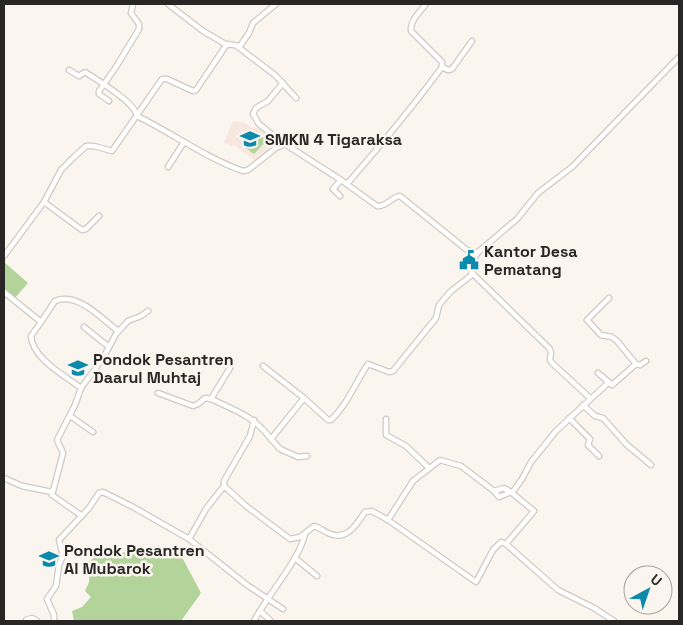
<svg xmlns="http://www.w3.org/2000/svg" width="683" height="625" viewBox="0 0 683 625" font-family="'Space Grotesk',sans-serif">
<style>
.built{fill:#f6e8df}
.green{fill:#b2d49b}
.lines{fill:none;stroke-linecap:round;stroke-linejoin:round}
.minor-casing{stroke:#d0cac6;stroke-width:7}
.minor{stroke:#fff;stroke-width:4.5}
.labels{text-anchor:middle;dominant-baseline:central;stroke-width:5;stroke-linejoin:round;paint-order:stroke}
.poi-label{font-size:16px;font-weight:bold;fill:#292725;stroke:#fbf5f0;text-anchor:start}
</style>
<rect width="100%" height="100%" fill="#fbf5f0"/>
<!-- built -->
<path class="built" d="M233,121L245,123L252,128L254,127L262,130L280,143L258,160L254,161L252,158L233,145L232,147L224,142Z"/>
<!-- green -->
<g class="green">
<path d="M256,131L267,140L254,154L242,145Z"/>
<path d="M4,262L28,283L15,298L4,289Z"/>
<path d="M175,544L201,593L181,621H74L72,611L82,607L91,597L85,591L89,582L90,561L105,549L121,553L145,547L163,549Z"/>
</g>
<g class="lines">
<defs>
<g id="minor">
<path d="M168,4L203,31L227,45"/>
<path d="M238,47L275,75L296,98"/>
<path d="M442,67L448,70L452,69L472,41"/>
<path d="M69,70L79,76L85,72C97,80 135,102 137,116"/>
<path d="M283,83L268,101L256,108L253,114L259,124L284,144"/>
<path d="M109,101L99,94V91L116,67L139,29V24L131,13L133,4"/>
<path d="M137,116C172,133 206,158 243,171L248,170L276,148L285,144L341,180L377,206C387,207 391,197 400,196L467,250L477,253"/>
<path d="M168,167L184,142"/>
<path d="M347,184C380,146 412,108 442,67V62L411,31C410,20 420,12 426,4"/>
<path d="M340,196L333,189L341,180"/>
<path d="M44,202L82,230L86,229L99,216"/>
<path d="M4,256L44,202L61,170L73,158L86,146H94L112,151L162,79H167L193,91L196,90L227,44L240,46L249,33L253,23L276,4"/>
<path d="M4,292L41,322L31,336C32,358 65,376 81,388"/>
<path d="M609,298L587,320L601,335L612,337L617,341L636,364"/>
<path d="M41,322L55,301C77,291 102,319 118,331"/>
<path d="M84,327L109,347"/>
<path d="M263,366L304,398"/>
<path d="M598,373L612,385L636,364L640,365L646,361"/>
<path d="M158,393L193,406L198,404L205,398L211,399C235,410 255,417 271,439L304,398L328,420H331C348,404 355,383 368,364L389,372L393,371L436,318L439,305L450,292L473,274"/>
<path d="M590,398L552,363L550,360L551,352L549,348L471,272L472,266L477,253L517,219L538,193L572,167L679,57"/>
<path d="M211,399L230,368"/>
<path d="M583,405L595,416L603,418L626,444L651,465"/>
<path d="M70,416L93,432"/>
<path d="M569,418L590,439L588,445L599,456"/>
<path d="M386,419V435L406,446L429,468"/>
<path d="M271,439L280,449L298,457L307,456"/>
<path d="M4,478L22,486L52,492"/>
<path d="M224,486V481L250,436L254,420"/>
<path d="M494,491L499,497L511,492"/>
<path d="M82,516L52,495L63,453L57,440L75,405L81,388L103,358L116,334L128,321L141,316L148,311"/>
<path d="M388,520L413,481L440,460L461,466L494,491L504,488L512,493"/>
<path d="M189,539L247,585L283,609"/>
<path d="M506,544L534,511L512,493L522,479L531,462L556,431L608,383"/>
<path d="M295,558L317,576"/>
<path d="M260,611L271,621"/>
<path d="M26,620L32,618L37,621"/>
<path d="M54,621V615L47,599L56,586L59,565L63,556L59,540L89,508L99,493L103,492L133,507L189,539L206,509L224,486L246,506L290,539L300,537L314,526C319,527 323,531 328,533C347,542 356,525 365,512L372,511L388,520L476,582L493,550L501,542L506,544L558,590L594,608L614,621"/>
<path d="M254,621C268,594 299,561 305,534"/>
</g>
</defs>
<!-- minor casing -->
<use href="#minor" class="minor-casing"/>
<!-- minor -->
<use href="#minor" class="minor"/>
</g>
<!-- icons -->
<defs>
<symbol id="school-bare" viewBox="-9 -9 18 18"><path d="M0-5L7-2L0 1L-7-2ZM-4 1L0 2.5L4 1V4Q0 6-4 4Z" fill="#0c8aac" stroke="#fbf5f0" stroke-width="2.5" paint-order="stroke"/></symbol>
<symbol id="civic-bare" viewBox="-9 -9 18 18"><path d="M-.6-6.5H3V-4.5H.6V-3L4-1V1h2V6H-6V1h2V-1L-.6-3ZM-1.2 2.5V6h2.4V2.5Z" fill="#0c8aac" stroke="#fbf5f0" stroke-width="2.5" paint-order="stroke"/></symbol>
</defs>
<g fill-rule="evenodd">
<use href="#school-bare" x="236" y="125" width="28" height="28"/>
<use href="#civic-bare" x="455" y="246" width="28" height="28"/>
<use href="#school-bare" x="64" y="354" width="28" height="28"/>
<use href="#school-bare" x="35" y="545" width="28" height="28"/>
</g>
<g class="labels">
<!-- poi labels -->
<g class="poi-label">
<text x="265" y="139">SMKN 4 Tigaraksa</text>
<text x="484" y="251">Kantor Desa<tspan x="484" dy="18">Pematang</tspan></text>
<text x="93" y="359">Pondok Pesantren<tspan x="93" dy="18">Daarul Muhtaj</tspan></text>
<text x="64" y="550">Pondok Pesantren<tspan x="64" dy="18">Al Mubarok</tspan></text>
</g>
</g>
<!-- border -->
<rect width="683" height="625" fill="none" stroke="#292725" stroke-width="10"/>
<!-- north arrow -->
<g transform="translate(648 590) rotate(40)"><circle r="24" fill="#fbf5f0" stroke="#a7a39f"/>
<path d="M0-4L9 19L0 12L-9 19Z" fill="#0c8aac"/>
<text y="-8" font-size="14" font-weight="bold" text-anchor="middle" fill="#292725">U</text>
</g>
</svg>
